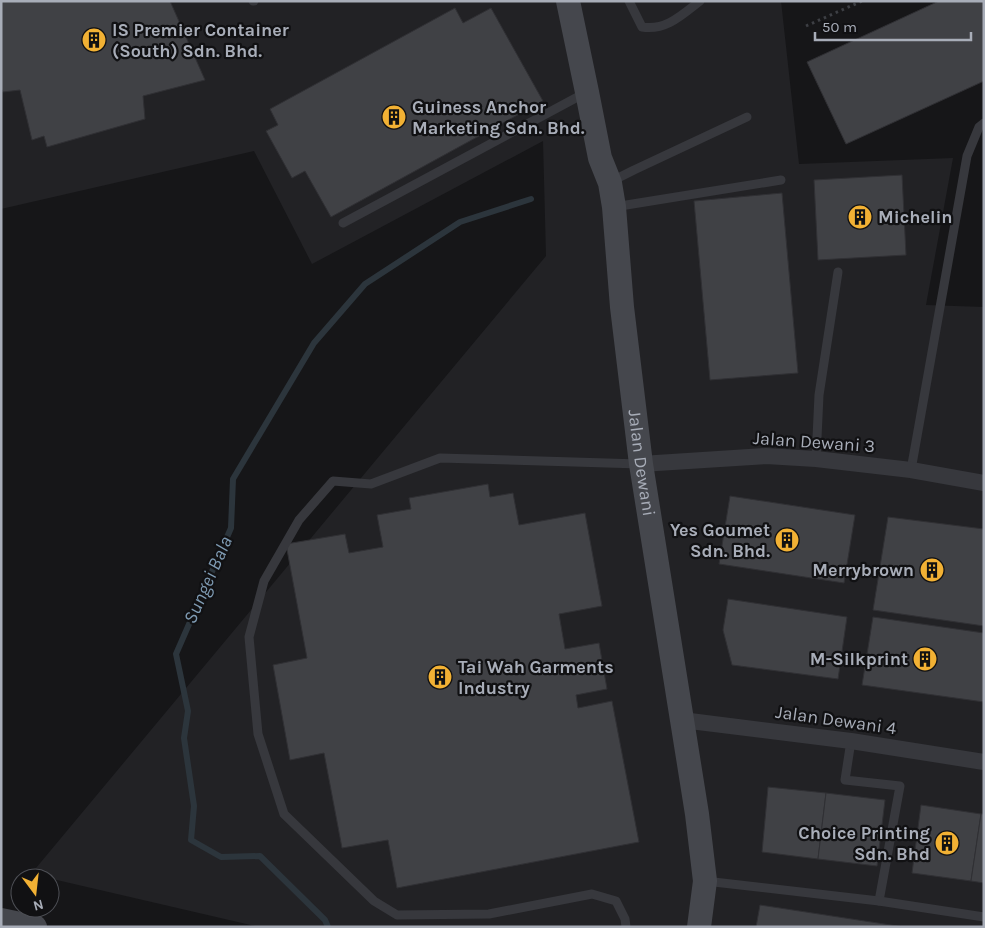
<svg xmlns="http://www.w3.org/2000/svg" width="985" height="928" viewBox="0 0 985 928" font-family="Karla,sans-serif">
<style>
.built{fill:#222225}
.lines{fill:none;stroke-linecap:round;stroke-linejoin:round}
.stream{stroke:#2c353c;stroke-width:6}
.building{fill:#404145;stroke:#303034}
.path{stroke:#3d3f44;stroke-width:3;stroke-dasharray:2.5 4;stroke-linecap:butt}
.lane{stroke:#37383d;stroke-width:9}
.street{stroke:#37383d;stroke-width:16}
.secondary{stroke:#45474d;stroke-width:24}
.labels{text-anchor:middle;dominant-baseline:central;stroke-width:4.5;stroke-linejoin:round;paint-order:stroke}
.poi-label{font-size:18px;font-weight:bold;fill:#a8adb8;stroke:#111113;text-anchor:start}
.street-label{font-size:18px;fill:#a8adb8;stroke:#111113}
.water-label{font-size:19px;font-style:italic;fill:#7f9bb3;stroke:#111113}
</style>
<rect width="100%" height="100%" fill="#161618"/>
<!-- built -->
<path class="built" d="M1,1H781L799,164L953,158L926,305L984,307V927H259L31,874L546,256L543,141L312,264L254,151L1,209Z"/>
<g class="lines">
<!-- stream -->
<path class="stream" d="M328,927L325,920L260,856L221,857L191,840L194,806L184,738L188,711L176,654L231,528L233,479L314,343L365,284L460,222L531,199"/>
</g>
<!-- building -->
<g class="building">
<path d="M1,1H170L205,80L143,96L145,119L47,147L44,136L32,140L20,90L3,92L1,88Z"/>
<path d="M939,1H984V81L846,144L807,62Z"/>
<path d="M455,8L463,23L491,8L543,101L331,217L305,171L292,178L266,131L278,125L270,109Z"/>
<path d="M902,175L906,255L818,260L814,180Z"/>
<path d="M782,193L798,373L710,380L694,201Z"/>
<path d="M488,484L490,497L513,493L519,525L585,513L602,606L559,614L565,649L599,643L607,689L576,695L578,708L612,701L639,842L397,888L388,840L342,848L324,753L290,760L273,665L307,658L286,544L345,534L349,553L383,547L377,515L411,509L409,498Z"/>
<path d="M730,496L855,515L844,583L719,564Z"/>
<path d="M888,517L984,529V626L873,610Z"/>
<path d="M728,599L847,617L838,679L732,665L723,630Z"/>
<path d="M873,617L984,633V702L862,685Z"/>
<path d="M768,787L826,793L818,859L762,852Z"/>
<path d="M826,793L885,800L877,866L818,859Z"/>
<path d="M921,805L981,814L971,881L912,873Z"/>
<path d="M981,814H984V883L971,881Z"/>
<path d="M760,905L904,927H756Z"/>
</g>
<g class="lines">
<!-- path -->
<path class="path" d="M806,26L862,1"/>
<!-- lane -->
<g class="lane">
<path d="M253,1H254"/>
<path d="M629,1L642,27C666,31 682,15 700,1"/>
<path d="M610,182L634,170L747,117"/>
<path d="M614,207L781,180"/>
<path d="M343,223L585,93"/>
<path d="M816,459L819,395L838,272"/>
<path d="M911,470L967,156L979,127L984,123"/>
<path d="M851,741L845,780L900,786L879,901"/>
<path d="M705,881L879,901L984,917"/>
<path d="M626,927L625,919L616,901L592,894L489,914L397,915L374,901L284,814L258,734L249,637L264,581L299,520L333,481L371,484L440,458L640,464"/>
</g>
<!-- street -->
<g class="street">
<path d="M641,464L766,456L816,459L911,470L984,483"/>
<path d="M682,720L851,741L984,762"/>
</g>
<!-- secondary -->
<g class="secondary">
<path id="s1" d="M568,1L587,92L600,158L610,183L614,207L622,307L641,464L682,720L697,814L705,881L699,927"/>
<path d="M1,920L35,927"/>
</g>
</g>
<!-- icons -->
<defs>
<symbol id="building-disc" viewBox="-11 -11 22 22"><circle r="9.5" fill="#f2b134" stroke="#111113"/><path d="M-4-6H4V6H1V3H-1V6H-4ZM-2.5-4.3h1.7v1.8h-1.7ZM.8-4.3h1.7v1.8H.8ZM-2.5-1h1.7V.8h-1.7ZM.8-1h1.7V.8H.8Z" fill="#111"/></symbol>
</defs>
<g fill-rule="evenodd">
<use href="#building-disc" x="80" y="26" width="28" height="28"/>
<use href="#building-disc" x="380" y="103" width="28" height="28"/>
<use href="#building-disc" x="846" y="203" width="28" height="28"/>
<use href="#building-disc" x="773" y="526" width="28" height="28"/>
<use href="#building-disc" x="918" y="556" width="28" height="28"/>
<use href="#building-disc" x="911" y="645" width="28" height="28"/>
<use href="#building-disc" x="426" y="663" width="28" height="28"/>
<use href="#building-disc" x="933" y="829" width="28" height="28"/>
</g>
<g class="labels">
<!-- poi labels -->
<g class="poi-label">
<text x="112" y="30">IS Premier Container<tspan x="112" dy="21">(South) Sdn. Bhd.</tspan></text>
<text x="412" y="107">Guiness Anchor<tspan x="412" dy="21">Marketing Sdn. Bhd.</tspan></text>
<text x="878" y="217">Michelin</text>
<text x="770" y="530" text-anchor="end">Yes Goumet<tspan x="770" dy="21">Sdn. Bhd.</tspan></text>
<text x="914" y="570" text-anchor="end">Merrybrown</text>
<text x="908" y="659" text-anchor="end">M-Silkprint</text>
<text x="458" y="667">Tai Wah Garments<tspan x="458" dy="21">Industry</tspan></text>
<text x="930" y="833" text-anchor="end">Choice Printing<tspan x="930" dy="21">Sdn. Bhd</tspan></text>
</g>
<!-- street labels -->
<g class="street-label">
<text transform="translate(814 442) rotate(4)">Jalan Dewani 3</text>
<text stroke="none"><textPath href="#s1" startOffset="469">Jalan Dewani</textPath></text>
<text transform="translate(836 720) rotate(8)">Jalan Dewani 4</text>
</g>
<!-- water labels -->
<g class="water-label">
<text transform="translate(208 580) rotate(-66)">Sungei Bala</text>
</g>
</g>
<!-- border -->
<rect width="985" height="928" fill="none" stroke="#a8adb8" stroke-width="5"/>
<!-- north arrow -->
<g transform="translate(35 893) rotate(165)"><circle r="24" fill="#111113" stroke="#4d4f55"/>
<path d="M0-4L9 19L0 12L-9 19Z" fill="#f2b134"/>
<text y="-8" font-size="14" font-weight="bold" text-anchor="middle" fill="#a8adb8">N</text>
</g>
<!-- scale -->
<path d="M815 32v8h156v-8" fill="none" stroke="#a8adb8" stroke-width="2.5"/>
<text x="822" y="32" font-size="15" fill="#a8adb8" stroke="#111113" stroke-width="4" paint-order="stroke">50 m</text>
</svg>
